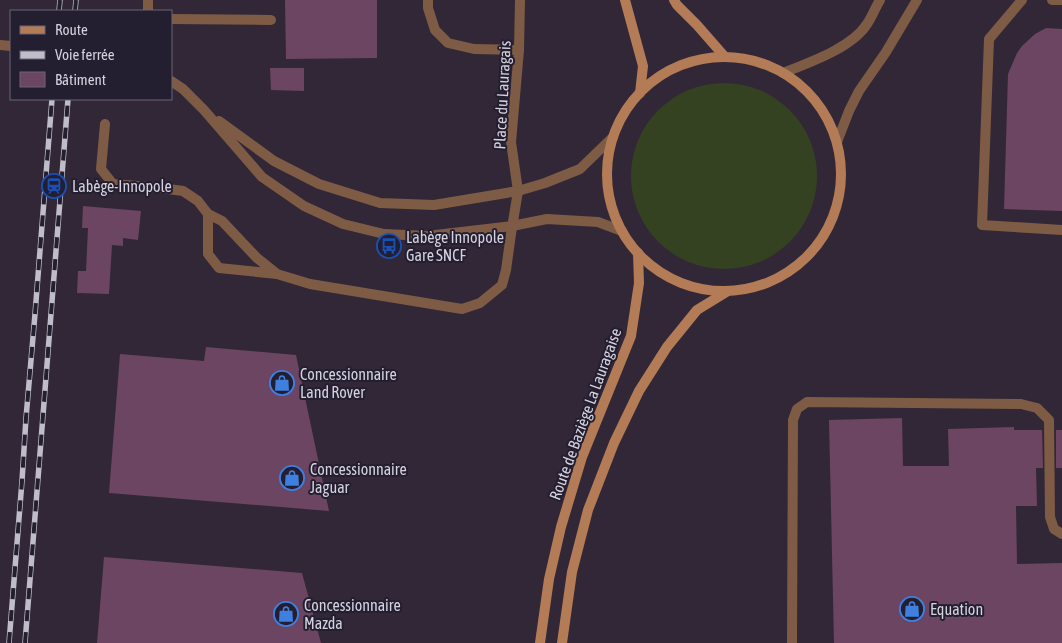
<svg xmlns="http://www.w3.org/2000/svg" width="1062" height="643" viewBox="0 0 1062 643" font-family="'Asap Condensed',sans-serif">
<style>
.commercial{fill:#322736;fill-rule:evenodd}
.green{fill:#354221}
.building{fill:#6b4562}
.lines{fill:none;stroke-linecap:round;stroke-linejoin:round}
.service{stroke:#7e5b45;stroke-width:10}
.minor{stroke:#7e5b45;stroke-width:10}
.tertiary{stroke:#7e5b45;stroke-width:10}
.secondary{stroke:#b37b56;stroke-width:10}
.rail-casing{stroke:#c0bdca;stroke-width:5.5}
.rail{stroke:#231e30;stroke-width:4;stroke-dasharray:11;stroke-linecap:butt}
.labels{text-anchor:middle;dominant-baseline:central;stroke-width:4;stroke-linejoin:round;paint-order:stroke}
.street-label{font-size:16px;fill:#d5d2de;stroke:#231e30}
.poi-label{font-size:16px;fill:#d5d2de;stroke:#231e30;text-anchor:start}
</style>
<rect width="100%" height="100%" fill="#231e30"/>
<!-- commercial -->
<path class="commercial" d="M0,0H1062V643H0ZM11,11H171V99H11Z"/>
<!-- green -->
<circle class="green" cx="724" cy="176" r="93"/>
<!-- building -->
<g class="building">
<path d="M285,0H377V58L286,59Z"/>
<path d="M1046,28L1062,29V211L1004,209L1008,74L1017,53L1022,46L1035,34Z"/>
<path d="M270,68H304V91L271,90Z"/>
<path d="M83,206L141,211L138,240L123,238V246L112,245L109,294L77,293L78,271H86L88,228H82Z"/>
<path d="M206,347L296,355L329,511L109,493L120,354L204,361Z"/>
<path d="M902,418L903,466H949L948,429L1014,427V430H1042L1043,468H1036L1037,506H1016L1017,564L1062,563V643H834L829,420Z"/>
<rect x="1056" y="430" width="6" height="38"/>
<path d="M104,557L302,573L321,643H97Z"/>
</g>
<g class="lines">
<!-- service -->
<g class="service">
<path d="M148,0V11"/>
<path d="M428,0V8L435,30L448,43L474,49L519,50"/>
<path d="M1022,0L989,39L982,225L1062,230"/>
<path d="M1052,0H1062"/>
<path d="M171,19L271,20"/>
<path d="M518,191L511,142L519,50L520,0"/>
<path d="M792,643L793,420L797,409L807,402L1021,404L1037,408L1049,420L1050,517L1054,529L1062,534"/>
</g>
<!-- minor -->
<g class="minor">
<path d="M105,124L101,169L113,184L161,188L183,191L198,201L208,214"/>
<path d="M277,274L257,258L222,221L208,214V254L219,268L277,274L310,284L462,309L480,303L502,285L506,270L511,234L518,191"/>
</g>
<!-- tertiary -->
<g class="tertiary">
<path d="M0,45L11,46"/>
<path d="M783,73C808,63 852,48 867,24C872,17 875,8 880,0"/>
<path d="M171,81L183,89L204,110L262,177L304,206L343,224L384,234L427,236L512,226L547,219L598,222L622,231"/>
<path d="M219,121L274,161L319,184L380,203L434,205L518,191L545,183L580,169L613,137"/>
<path d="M837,142L849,111L859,91L886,52L917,0"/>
</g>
<!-- secondary -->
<g class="secondary">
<path d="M625,0L643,66L640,93"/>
<path d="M674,0L677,5L697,25L725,57"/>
<circle cx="724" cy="174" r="117"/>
<path d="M540,643L549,579L561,527L582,457L631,336L639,283L638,253"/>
<path d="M562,643L572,572L588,510L614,443L639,391L667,347L697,310L728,291"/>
</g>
<defs>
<g id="rail">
<path d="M59,11L60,0"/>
<path d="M75,11L76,0"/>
<path d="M9,643L22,481L26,418L35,314L52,99"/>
<path d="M25,643L68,99"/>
</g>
</defs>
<!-- rail casing -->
<use href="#rail" class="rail-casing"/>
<!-- rail -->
<use href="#rail" class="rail"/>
</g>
<!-- icons -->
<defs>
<symbol id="station-ring" viewBox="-11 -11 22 22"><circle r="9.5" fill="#231e30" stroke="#1a4fb4" stroke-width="1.5"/><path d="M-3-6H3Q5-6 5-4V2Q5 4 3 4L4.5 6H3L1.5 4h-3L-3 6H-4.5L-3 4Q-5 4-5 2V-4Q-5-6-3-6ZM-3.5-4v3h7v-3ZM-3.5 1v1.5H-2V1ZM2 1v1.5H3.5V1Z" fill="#1a4fb4"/></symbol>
<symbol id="bus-ring" viewBox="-11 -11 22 22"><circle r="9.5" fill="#231e30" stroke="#1a4fb4" stroke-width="1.5"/><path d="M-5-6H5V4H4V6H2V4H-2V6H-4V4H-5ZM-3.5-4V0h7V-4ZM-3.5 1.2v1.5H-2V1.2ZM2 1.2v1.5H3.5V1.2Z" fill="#1a4fb4"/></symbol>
<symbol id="shop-ring" viewBox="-11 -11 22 22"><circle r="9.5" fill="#231e30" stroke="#3f7fe0" stroke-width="1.5"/><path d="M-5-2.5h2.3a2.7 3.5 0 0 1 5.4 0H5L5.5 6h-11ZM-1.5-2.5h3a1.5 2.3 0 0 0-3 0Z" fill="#3f7fe0"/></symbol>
</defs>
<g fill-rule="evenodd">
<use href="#station-ring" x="40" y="172" width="28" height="28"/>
<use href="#bus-ring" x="375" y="232" width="28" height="28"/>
<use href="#shop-ring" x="268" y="369" width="28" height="28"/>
<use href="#shop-ring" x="278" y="464" width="28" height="28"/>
<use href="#shop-ring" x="898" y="595" width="28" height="28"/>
<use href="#shop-ring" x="272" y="600" width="28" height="28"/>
</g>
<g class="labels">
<!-- street labels -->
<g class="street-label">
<text transform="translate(502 95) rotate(-87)">Place du Lauragais</text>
<text transform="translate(585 414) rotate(-70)">Route de Baziège La Lauragaise</text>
</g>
<!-- poi labels -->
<g class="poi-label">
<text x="72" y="186">Labège-Innopole</text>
<text x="406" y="237">Labège Innopole<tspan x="406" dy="18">Gare SNCF</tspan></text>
<text x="300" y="374">Concessionnaire<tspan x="300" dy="18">Land Rover</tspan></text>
<text x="310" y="469">Concessionnaire<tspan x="310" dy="18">Jaguar</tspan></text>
<text x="304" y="605">Concessionnaire<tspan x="304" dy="18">Mazda</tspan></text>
<text x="930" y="609">Equation</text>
</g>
</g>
<!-- legend -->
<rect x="10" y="10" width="162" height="90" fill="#231e30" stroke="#6a6676"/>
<rect x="20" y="26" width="25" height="8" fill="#b37b56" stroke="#6a6676"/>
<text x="55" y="35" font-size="15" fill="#d5d2de">Route</text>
<rect x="20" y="51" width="25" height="8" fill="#c0bdca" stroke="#6a6676"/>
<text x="55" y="60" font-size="15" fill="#d5d2de">Voie ferrée</text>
<rect x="20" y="72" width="25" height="15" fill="#6b4562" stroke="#6a6676"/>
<text x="55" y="85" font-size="15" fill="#d5d2de">Bâtiment</text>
</svg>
